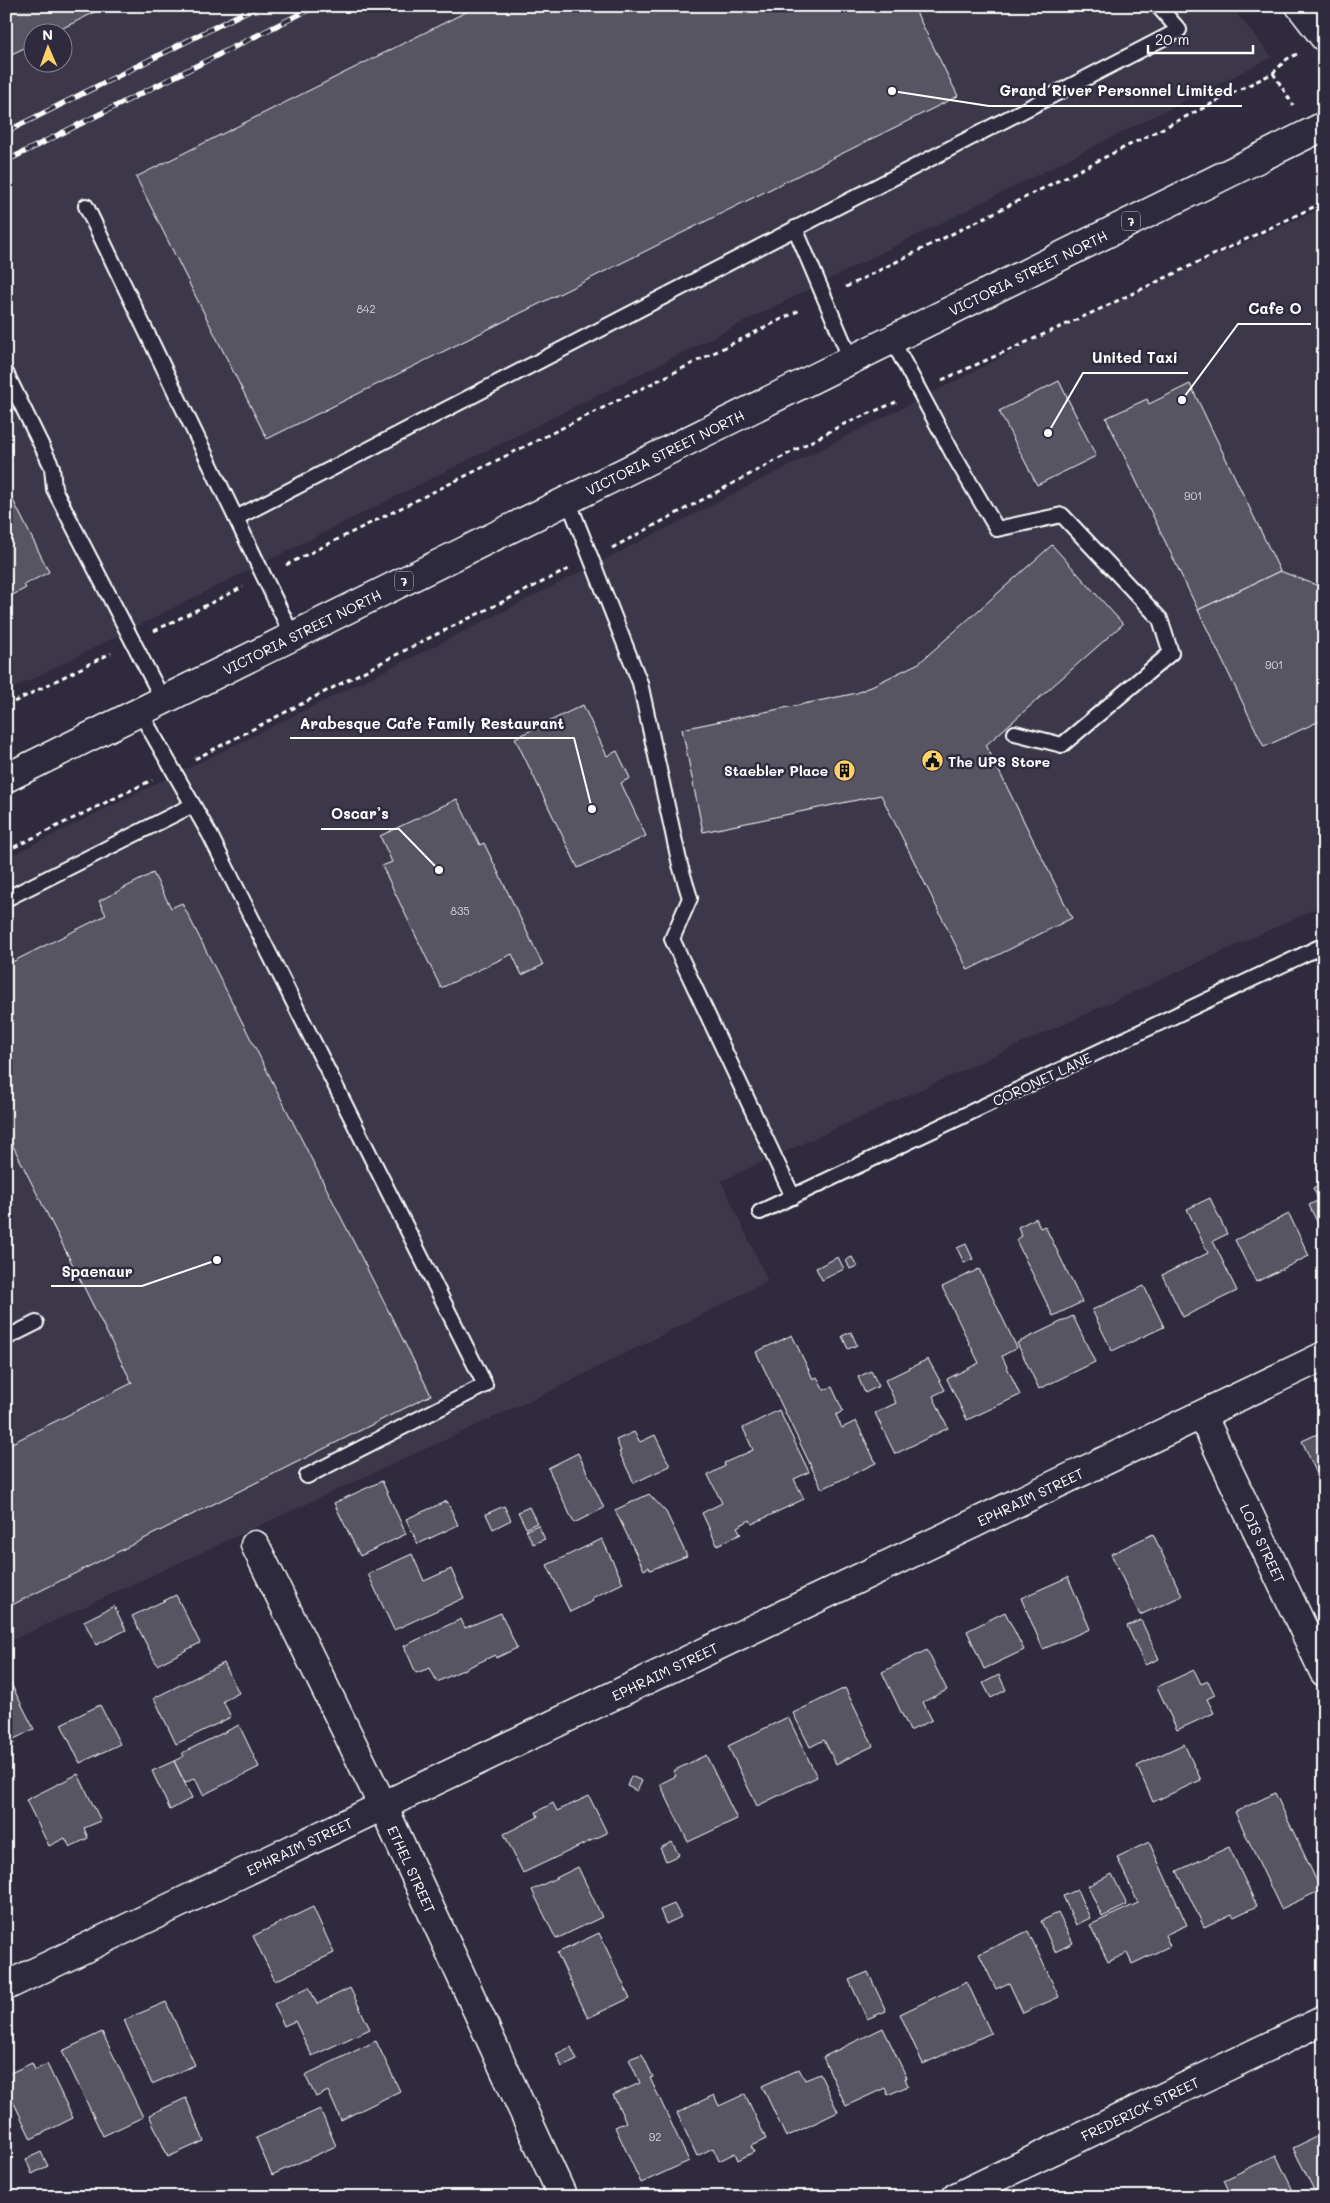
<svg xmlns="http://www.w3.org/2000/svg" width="1330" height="2203" viewBox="0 0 1330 2203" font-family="Mali,sans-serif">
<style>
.built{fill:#3c3749;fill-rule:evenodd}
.building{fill:#595564;stroke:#fff}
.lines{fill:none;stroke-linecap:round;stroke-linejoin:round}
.lane-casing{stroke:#fff;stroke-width:18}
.street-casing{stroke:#fff;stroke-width:31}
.secondary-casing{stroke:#fff;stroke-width:31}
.primary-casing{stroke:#fff;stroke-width:31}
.path{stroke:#fff;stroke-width:3;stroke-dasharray:5 4;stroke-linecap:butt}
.lane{stroke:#2f2a3d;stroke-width:14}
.street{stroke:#2f2a3d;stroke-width:28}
.secondary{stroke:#2f2a3d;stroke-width:28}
.primary{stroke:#2f2a3d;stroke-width:28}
.rail-casing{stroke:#fff;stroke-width:5.5}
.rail{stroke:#2f2a3d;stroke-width:4;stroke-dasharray:11;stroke-linecap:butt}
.labels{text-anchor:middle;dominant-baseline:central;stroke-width:5;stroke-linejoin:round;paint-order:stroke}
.number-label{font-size:11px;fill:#d6d4d8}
.shield{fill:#2f2a3d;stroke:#c1bfc5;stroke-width:1}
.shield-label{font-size:12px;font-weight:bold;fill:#fff}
.street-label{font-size:14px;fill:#fff;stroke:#2f2a3d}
.poi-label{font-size:14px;font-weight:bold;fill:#fff;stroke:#2f2a3d;text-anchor:start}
.leader{fill:none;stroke:#fff;stroke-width:2}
.callout-dot{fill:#fff;stroke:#2f2a3d;stroke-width:2}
.callout-label{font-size:15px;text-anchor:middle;font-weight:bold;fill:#fff;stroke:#2f2a3d;stroke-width:5;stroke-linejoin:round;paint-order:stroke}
</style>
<rect width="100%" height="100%" fill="#2f2a3d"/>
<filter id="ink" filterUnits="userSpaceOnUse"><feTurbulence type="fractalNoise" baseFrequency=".02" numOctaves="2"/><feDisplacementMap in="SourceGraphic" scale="10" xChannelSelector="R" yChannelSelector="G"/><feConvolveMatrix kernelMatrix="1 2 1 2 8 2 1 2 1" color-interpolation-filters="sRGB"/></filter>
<g filter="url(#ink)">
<!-- built -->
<g class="built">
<path d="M6,6H1231L1272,57L6,692ZM32,32H62V62H32Z"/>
<path d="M1324,207V905L721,1181L768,1281L555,1389L6,1643V858L457,635L1049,333Z"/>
</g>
<!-- building -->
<g class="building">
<path d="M6,6H107L55,32H32V44L6,57Z"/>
<path d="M478,6H913L958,96L267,439L136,177Z"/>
<path d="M1059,381L1096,456L1037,485L999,411Z"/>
<path d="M1190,384L1280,571L1198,610L1106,418L1147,399L1149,404Z"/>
<path d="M12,498L49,572L24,585L26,588L7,598L6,500Z"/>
<path d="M1052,545L1123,624L986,745L1072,918L968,970L881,795L703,832L682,729L857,693L919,663Z"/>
<path d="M1280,571L1324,588V719L1264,747L1198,610Z"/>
<path d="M583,705L607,756L617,751L630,778L621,783L646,836L578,868L515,738Z"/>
<path d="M457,799L480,845L484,843L543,965L522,975L512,954L441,988L382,866L392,862L380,836Z"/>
<path d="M153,873L171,908L182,903L431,1395L6,1608V1446L132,1383L8,1136L6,1137V965L106,915L99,901Z"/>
<path d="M1324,1182V1236L1309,1205L1319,1200L1313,1188Z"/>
<path d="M1210,1198L1227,1234L1213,1241L1237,1291L1183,1317L1162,1275L1208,1253L1187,1209Z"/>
<path d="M1289,1214L1309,1256L1256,1282L1235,1240Z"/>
<path d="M1036,1218L1040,1228L1045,1226L1082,1302L1053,1316L1016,1240L1022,1236L1018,1227Z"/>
<path d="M966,1244L973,1259L964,1263L957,1248Z"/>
<path d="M838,1257L844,1269L822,1280L816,1268Z"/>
<path d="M852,1257L857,1266L850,1269L846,1260Z"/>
<path d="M979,1269L1017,1348L1002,1356L1020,1395L967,1420L947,1379L979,1363L942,1287Z"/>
<path d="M1144,1286L1164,1327L1112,1351L1092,1310Z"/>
<path d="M1073,1316L1095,1362L1039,1389L1017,1343Z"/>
<path d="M851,1332L857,1345L848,1349L842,1336Z"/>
<path d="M792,1335L813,1379L817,1377L824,1390L832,1387L843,1411L836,1415L842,1428L856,1421L876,1463L822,1489L756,1352Z"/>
<path d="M928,1359L945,1390L933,1396L948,1428L895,1454L875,1413L896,1403L885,1380Z"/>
<path d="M871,1371L879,1386L865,1393L858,1377Z"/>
<path d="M779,1410L809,1472L794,1479L804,1499L752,1524L750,1520L737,1527L741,1534L717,1545L702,1513L722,1503L708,1475L725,1466L724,1463L753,1450L743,1428Z"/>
<path d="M1324,1431V1484L1322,1485L1302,1441Z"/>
<path d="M634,1432L640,1442L655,1435L670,1466L634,1483L619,1452L621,1451L616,1440Z"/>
<path d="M578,1453L604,1508L574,1523L548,1468Z"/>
<path d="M382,1481L406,1534L360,1556L334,1503Z"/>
<path d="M649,1494L666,1512L687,1556L650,1570L649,1567L644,1570L615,1510Z"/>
<path d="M447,1501L458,1525L418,1544L406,1519Z"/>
<path d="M504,1506L511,1520L493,1529L486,1514Z"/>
<path d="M529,1507L537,1523L526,1528L518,1512Z"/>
<path d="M538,1525L545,1539L533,1544L526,1530Z"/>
<path d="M1153,1534L1182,1596L1140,1615L1111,1554Z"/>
<path d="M602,1539L623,1583L592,1598L593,1601L570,1612L547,1565Z"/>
<path d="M412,1554L424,1581L451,1569L464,1598L394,1630L368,1574Z"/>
<path d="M1068,1577L1090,1629L1043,1649L1021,1598Z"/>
<path d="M176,1595L200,1643L157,1665L132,1616Z"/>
<path d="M114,1606L126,1630L96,1645L84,1621Z"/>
<path d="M1005,1612L1024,1650L984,1669L967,1631Z"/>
<path d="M501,1613L517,1648L496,1658L495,1655L437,1682L430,1668L416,1673L404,1646L461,1619L465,1628Z"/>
<path d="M1141,1620L1159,1659L1145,1665L1127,1626Z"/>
<path d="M927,1650L947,1690L923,1702L932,1720L910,1731L882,1672Z"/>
<path d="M224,1663L239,1693L223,1701L231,1717L176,1744L154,1698Z"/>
<path d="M1194,1670L1201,1684L1208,1681L1215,1695L1207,1699L1214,1713L1177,1730L1157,1687Z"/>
<path d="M6,1674L34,1729L12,1740L14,1744L6,1748Z"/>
<path d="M999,1675L1006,1690L991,1698L983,1683Z"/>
<path d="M845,1688L873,1746L836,1764L824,1740L810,1747L793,1713Z"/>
<path d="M100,1705L120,1744L80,1763L61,1724Z"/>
<path d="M788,1717L817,1777L757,1806L728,1746Z"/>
<path d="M239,1725L259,1767L203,1795L195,1778L185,1783L174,1761L184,1756L182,1753Z"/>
<path d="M1184,1744L1201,1780L1153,1802L1137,1766Z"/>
<path d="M706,1755L737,1819L688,1842L660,1784L676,1776L673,1771Z"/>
<path d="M174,1761L192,1798L170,1810L152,1771Z"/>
<path d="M78,1774L101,1821L84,1828L88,1838L70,1847L65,1838L49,1846L26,1800Z"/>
<path d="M631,1776L642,1781L637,1791L627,1786Z"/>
<path d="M1275,1793L1321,1890L1281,1909L1235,1812Z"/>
<path d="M589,1796L607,1833L523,1873L504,1834L538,1817L536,1812L553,1803L557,1811Z"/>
<path d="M672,1842L679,1855L666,1861L660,1848Z"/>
<path d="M1149,1842L1187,1925L1165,1935L1170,1946L1132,1964L1127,1953L1108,1962L1090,1925L1138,1903L1117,1857Z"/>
<path d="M1229,1847L1257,1906L1234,1917L1232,1914L1204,1927L1177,1871Z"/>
<path d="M578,1867L602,1917L556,1939L532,1890Z"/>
<path d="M1112,1874L1127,1905L1102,1917L1088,1886Z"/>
<path d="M1077,1890L1090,1918L1076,1925L1063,1896Z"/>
<path d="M674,1904L681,1917L666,1924L660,1910Z"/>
<path d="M313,1907L334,1953L275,1981L253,1936Z"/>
<path d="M1058,1913L1073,1943L1055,1952L1041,1921Z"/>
<path d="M1028,1931L1059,1997L1023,2013L1009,1983L996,1989L979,1954Z"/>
<path d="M599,1933L630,1998L588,2018L557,1953Z"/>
<path d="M868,1972L886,2011L867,2019L849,1980Z"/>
<path d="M967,1982L991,2033L923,2064L900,2014Z"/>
<path d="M309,1987L317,2004L350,1988L370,2029L312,2056L295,2021L284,2026L274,2004Z"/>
<path d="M166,2002L195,2065L152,2084L124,2020Z"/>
<path d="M883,2028L907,2078H905L908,2086L888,2095L885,2088L846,2106L823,2057Z"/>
<path d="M102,2032L143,2117L103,2136L62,2051Z"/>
<path d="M376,2041L400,2091L341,2120L328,2091L316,2097L305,2075Z"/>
<path d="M571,2047L577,2060L562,2067L556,2054Z"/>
<path d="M642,2054L653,2077L650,2078L689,2161L641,2183L615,2127L626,2122L613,2095L640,2083L629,2059Z"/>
<path d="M32,2063L35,2070L47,2064L73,2118L31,2139L6,2086V2075Z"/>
<path d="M799,2069L805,2080L820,2074L838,2112L786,2137L762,2086Z"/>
<path d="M745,2094L766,2139L751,2146L754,2152L738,2160L735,2153L719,2161L713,2148L697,2156L677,2113L714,2095L719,2106Z"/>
<path d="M186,2098L204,2141L168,2157L149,2115Z"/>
<path d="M320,2109L336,2146L272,2175L256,2138Z"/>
<path d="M1324,2123V2190L1316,2194L1293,2148L1322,2134L1318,2126Z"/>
<path d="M41,2152L48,2166L32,2174L26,2159Z"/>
<path d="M1276,2155L1296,2197H1232L1224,2180Z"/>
<path d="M1206,2189L1210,2197H1189Z"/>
<path d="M1312,2191L1315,2197H1300Z"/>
</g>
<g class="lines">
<defs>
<g id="lane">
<path d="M86,206L293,637"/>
<path d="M795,228L851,360"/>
<path d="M892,340L953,454L997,529L1062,515L1160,619L1171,653L1062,745L1015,733"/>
<path d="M6,373L52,467L54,489L163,700"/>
<path d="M568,500L640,683L680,865L690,898L672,939L793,1197"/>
<path d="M236,518L1179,30L1158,6"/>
<path d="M140,712L210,835L485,1385L307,1476"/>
<path d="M6,899L193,805"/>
<path d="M760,1212L1324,945"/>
<path d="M6,1338L36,1323"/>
</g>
<g id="street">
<path d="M1300,6L1324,37"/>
<path id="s1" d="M1202,1415L1324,1672"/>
<path id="s2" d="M255,1545L383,1806L563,2197"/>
<path id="s3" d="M6,1986L1324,1356"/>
</g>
<g id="secondary">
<path id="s4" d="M956,2197L1324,2020"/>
</g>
<g id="primary">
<path id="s5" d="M6,778L1324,126"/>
</g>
</defs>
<!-- lane casing -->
<use href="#lane" class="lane-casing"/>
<!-- street casing -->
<use href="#street" class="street-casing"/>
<!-- secondary casing -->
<use href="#secondary" class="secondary-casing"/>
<!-- primary casing -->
<use href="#primary" class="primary-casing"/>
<!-- path -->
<g class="path">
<path d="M1273,73L1293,105"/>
<path d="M846,287L1273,73L1287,59L1297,54"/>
<path d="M942,380L1098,310L1324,202"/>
<path d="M612,548L842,425L896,402"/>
<path d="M286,565L802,309"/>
<path d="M154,631L243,587"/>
<path d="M6,706L111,653"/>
<path d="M195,759L421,642L569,569"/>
<path d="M6,851L152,780"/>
</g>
<!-- lane -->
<use href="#lane" class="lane"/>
<!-- street -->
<use href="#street" class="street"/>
<!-- secondary -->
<use href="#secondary" class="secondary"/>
<!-- primary -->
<use href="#primary" class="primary"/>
<defs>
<g id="rail">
<path d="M6,132L257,6"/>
<path d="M6,161L316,6"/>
</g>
</defs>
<!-- rail casing -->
<use href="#rail" class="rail-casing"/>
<!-- rail -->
<use href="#rail" class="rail"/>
</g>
</g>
<!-- icons -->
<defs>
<symbol id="civic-disc" viewBox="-11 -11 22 22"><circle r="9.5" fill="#ffd166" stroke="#2f2a3d"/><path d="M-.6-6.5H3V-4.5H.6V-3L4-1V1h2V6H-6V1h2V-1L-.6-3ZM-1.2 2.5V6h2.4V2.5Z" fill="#111"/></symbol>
<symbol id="building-disc" viewBox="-11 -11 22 22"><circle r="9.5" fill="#ffd166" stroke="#2f2a3d"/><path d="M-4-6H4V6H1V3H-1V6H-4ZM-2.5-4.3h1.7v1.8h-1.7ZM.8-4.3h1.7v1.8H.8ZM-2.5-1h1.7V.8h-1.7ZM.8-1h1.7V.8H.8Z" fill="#111"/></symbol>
</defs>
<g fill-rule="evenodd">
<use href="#civic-disc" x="920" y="748" width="25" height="25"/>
<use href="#building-disc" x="832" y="758" width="25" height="25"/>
</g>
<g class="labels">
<!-- number labels -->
<g class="number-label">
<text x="366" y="308">842</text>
<text x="1193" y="495">901</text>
<text x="1274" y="664">901</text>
<text x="460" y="910">835</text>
<text x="655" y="2136">92</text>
</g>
<!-- shield labels -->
<g class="shield">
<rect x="1122" y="211.5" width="18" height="19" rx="4"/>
<rect x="395" y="571.5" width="18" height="19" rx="4"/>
</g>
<g class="shield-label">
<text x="1131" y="221">7</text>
<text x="404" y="581">7</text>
</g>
<!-- street labels -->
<g class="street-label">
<text stroke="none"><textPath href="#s5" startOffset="1140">VICTORIA STREET NORTH</textPath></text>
<text stroke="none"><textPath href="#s5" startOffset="735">VICTORIA STREET NORTH</textPath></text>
<text stroke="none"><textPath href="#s5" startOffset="330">VICTORIA STREET NORTH</textPath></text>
<text transform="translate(1042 1079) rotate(-25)">CORONET LANE</text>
<text stroke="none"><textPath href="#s3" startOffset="1135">EPHRAIM STREET</textPath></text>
<text stroke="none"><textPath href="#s1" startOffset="142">LOIS STREET</textPath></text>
<text stroke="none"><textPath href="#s3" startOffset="730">EPHRAIM STREET</textPath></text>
<text stroke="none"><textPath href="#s3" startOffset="325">EPHRAIM STREET</textPath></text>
<text stroke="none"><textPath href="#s2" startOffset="360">ETHEL STREET</textPath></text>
<text stroke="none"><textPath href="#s4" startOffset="204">FREDERICK STREET</textPath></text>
</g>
<!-- poi labels -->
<g class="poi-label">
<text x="948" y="761">The UPS Store</text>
<text x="828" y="770" text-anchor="end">Staebler Place</text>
</g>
</g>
<!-- callouts -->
<path class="leader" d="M892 91L989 106H1242M1182 400L1238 324H1311M1048 433L1083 373H1188M592 809L574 738H290M439 870L399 829H321M217 1260L142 1286H51"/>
<g class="callout-dot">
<circle cx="892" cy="91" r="5"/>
<circle cx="1182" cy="400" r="5"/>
<circle cx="1048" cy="433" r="5"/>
<circle cx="592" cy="809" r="5"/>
<circle cx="439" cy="870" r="5"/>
<circle cx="217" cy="1260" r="5"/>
</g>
<g class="callout-label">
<text x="1116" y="96">Grand River Personnel Limited</text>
<text x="1275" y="314">Cafe O</text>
<text x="1135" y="363">United Taxi</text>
<text x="432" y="729">Arabesque Cafe Family Restaurant</text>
<text x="360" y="819">Oscar’s</text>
<text x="97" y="1277">Spaenaur</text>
</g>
<!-- margin -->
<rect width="1330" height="2203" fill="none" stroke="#2f2a3d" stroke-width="25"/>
<rect x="12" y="12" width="1305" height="2178" fill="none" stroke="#fff" stroke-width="2" filter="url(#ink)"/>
<!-- north arrow -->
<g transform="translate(48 48) rotate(358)"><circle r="24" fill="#2f2a3d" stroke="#827f8b"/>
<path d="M0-4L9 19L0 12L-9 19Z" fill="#ffd166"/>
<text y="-8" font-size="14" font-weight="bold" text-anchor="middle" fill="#ffffff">N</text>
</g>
<!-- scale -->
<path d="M1148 45v8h105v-8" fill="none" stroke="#ffffff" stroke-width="2.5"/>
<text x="1155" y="45" font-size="15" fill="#ffffff" stroke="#2f2a3d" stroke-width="4" paint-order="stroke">20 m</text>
</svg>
